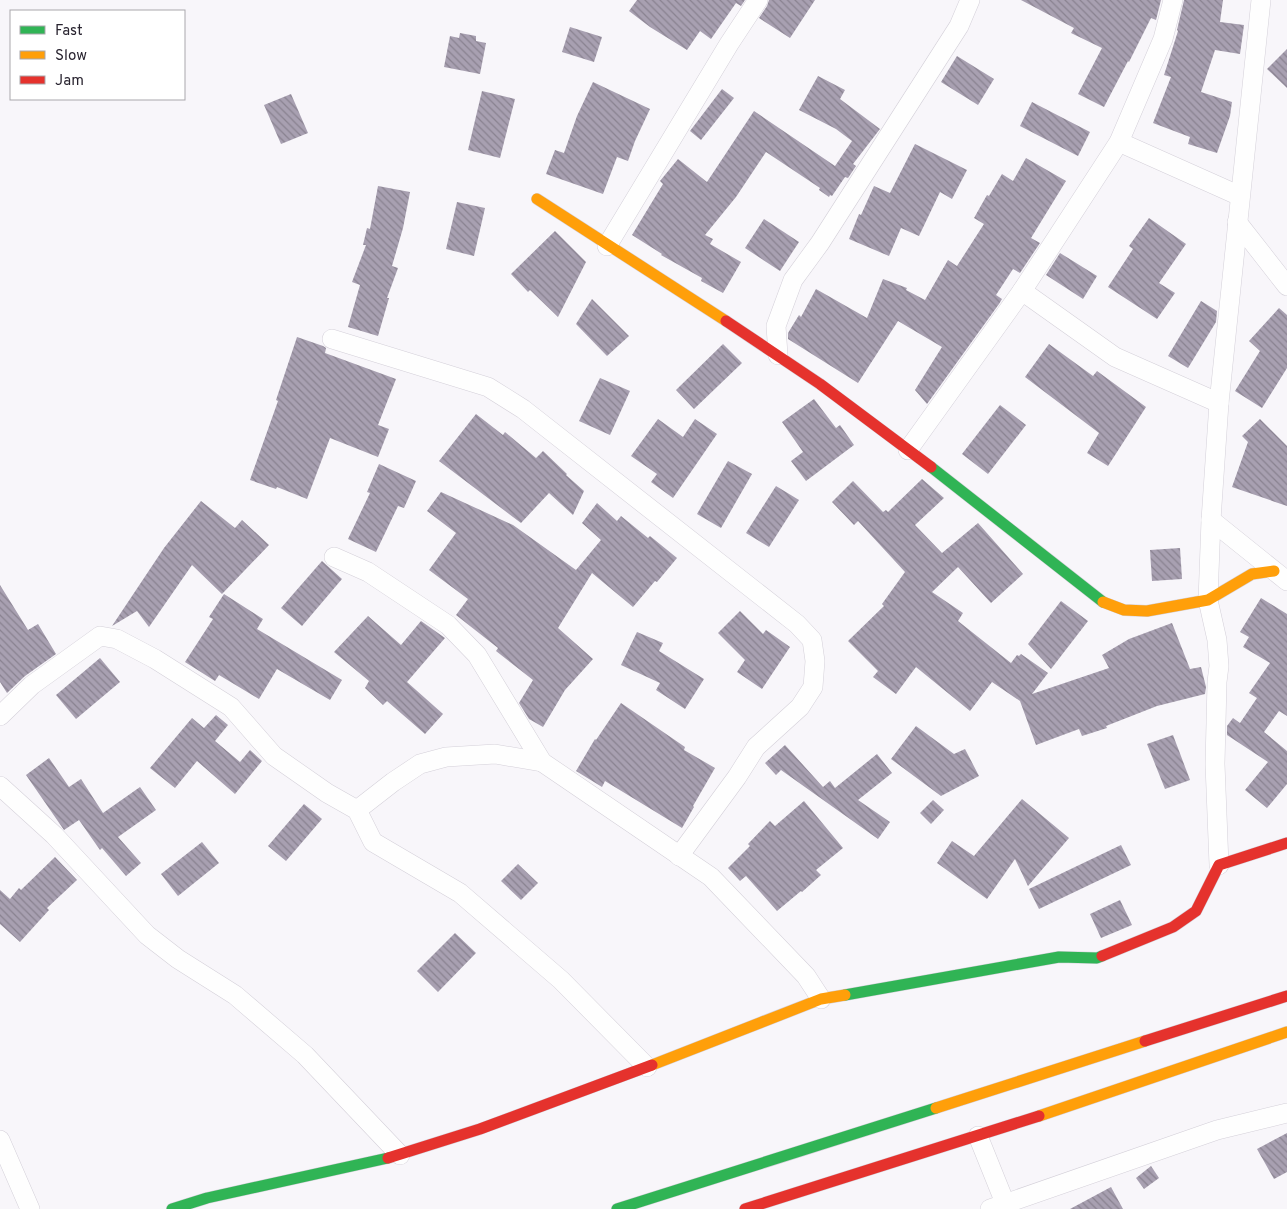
<svg xmlns="http://www.w3.org/2000/svg" width="1287" height="1209" viewBox="0 0 1287 1209" font-family="Overpass,sans-serif">
<style>
.building{fill:url(#building-back-hatch)}
.lines{fill:none;stroke-linecap:round;stroke-linejoin:round}
.street-casing{stroke:#d4d0d9;stroke-width:20}
.fast-casing{stroke:#d4d0d9;stroke-width:12}
.slow-casing{stroke:#d4d0d9;stroke-width:12}
.jam-casing{stroke:#d4d0d9;stroke-width:12}
.street{stroke:#fefefe;stroke-width:19}
.fast{stroke:#30b455;stroke-width:11}
.slow{stroke:#ff9f0a;stroke-width:11}
.jam{stroke:#e5322d;stroke-width:11}
</style>
<defs>
<pattern id="building-back-hatch" width="6" height="6" patternUnits="userSpaceOnUse" patternTransform="scale(1.25)"><rect width="6" height="6" fill="#a8a0b1"/><path d="M-1 5l2 2M0 0l6 6M5-1l2 2" fill="none" stroke="#898290"/></pattern>
</defs>
<rect width="100%" height="100%" fill="#f8f6fa"/>
<!-- building -->
<g class="building">
<path d="M637,0H745L741,6L736,3L711,39L700,31L687,50L650,27L629,11Z"/>
<path d="M769,0H815L790,38L759,18L767,6Z"/>
<path d="M1021,0H1161L1156,20L1151,18L1129,62L1128,61L1104,107L1078,94L1102,48L1071,33L1074,28Z"/>
<path d="M1184,0H1223L1220,22L1244,25L1240,54L1215,50L1201,92L1232,102L1230,116L1217,153L1188,144L1190,137L1153,123L1171,77L1164,75L1178,31L1177,30Z"/>
<path d="M570,27L602,37L594,62L562,52Z"/>
<path d="M460,33L476,36V41L486,43L480,74L444,67L450,36L459,38Z"/>
<path d="M1287,49V88L1267,69Z"/>
<path d="M957,56L994,79L978,105L941,82Z"/>
<path d="M818,76L845,90L840,99L880,129L853,164L856,166L848,178L845,177L832,196L830,195L829,197L819,190L820,188L766,152L736,197L705,235L713,239L710,244L741,262L723,293L701,281L702,278L661,255L662,254L632,235L663,184L660,181L678,159L707,182L754,111L835,166L852,141L836,129L799,110Z"/>
<path d="M593,82L650,109L635,141L628,161L617,157L603,194L546,174L555,150L564,153L577,116Z"/>
<path d="M722,89L734,98L701,140L690,131Z"/>
<path d="M482,91L515,99L500,158L468,150Z"/>
<path d="M291,94L308,133L281,144L264,105Z"/>
<path d="M1032,102L1090,132L1078,156L1020,126Z"/>
<path d="M915,144L967,170L952,199L940,192L919,236L901,228L889,256L849,239L859,214L861,215L874,186L890,193Z"/>
<path d="M1026,158L1066,181L1031,238L1040,243L1020,273L1013,269L996,295L1002,299L999,304L927,404L915,390L942,347L898,321L858,383L788,339V333L799,315L801,317L816,289L867,318L883,279L907,288L906,290L925,300L948,260L957,266L984,224L974,218L987,195L989,196L1002,174L1013,181Z"/>
<path d="M378,186L410,192L403,228L392,266L398,268L387,298H389L378,336L348,327L360,285L352,282L366,245H363L367,228L370,229Z"/>
<path d="M457,202L485,208L474,256L446,249Z"/>
<path d="M1149,218L1186,244L1159,283L1175,293L1157,319L1108,287L1133,249L1129,246Z"/>
<path d="M764,219L799,242L780,271L745,248Z"/>
<path d="M555,231L586,262L558,317L530,290L528,292L511,274Z"/>
<path d="M1060,253L1097,276L1083,299L1046,275Z"/>
<path d="M592,299L629,336L607,356L576,324Z"/>
<path d="M1201,301L1217,311L1216,322L1188,368L1168,356Z"/>
<path d="M1279,308L1287,315V368L1262,408L1235,391L1260,351L1249,341Z"/>
<path d="M297,337L323,346L326,348L325,353L396,379L378,425L389,429L378,457L330,438L307,499L277,487L276,489L250,480L278,401L276,400Z"/>
<path d="M723,344L742,363L694,409L676,390Z"/>
<path d="M1049,344L1093,376L1097,371L1146,407L1108,466L1087,453L1099,433L1025,377Z"/>
<path d="M600,378L630,391L610,435L579,421Z"/>
<path d="M814,399L836,428L840,425L854,445L806,481L791,461L803,452L782,422Z"/>
<path d="M1000,405L1026,425L988,474L962,454Z"/>
<path d="M476,414L503,435L505,432L536,458L543,451L567,474L566,475L584,491L573,515L549,493L521,523L439,461Z"/>
<path d="M658,419L683,437L695,419L717,434L673,498L651,482L657,474L631,456Z"/>
<path d="M1260,419L1287,446V506L1232,487L1248,442L1242,436Z"/>
<path d="M728,461L752,474L721,528L697,514Z"/>
<path d="M379,464L416,481L404,508L398,506L376,552L348,539L370,493L367,492Z"/>
<path d="M922,479L944,498L915,525L942,553L978,523L1023,574L991,603L958,567L932,592L963,613L958,621L1011,663L1017,655L1019,656L1021,654L1048,673L1032,694L1109,668L1102,655L1129,639L1172,623L1190,669L1201,667L1206,687L1205,694L1157,706L1106,726L1107,728L1082,736L1079,729L1036,745L1020,701L992,682L970,711L916,667L896,694L873,677L878,671L848,641L884,606L882,604L905,572L858,521L854,525L832,502L853,481L883,512L886,510L888,512Z"/>
<path d="M776,486L799,500L769,547L746,533Z"/>
<path d="M441,492L513,525L576,570L601,540L582,523L597,503L617,521L621,516L648,538L650,536L677,558L657,582L655,581L633,607L592,573L558,628L593,659L565,690L543,727L529,719L519,703L533,680L496,651L498,648L456,615L468,599L429,570L456,533L427,511Z"/>
<path d="M201,501L235,528L242,520L269,545L222,594L192,565L149,627L137,611L112,626L164,548Z"/>
<path d="M1180,548L1182,579L1152,581L1150,550Z"/>
<path d="M322,561L342,579L302,626L281,608Z"/>
<path d="M0,585L28,630L38,624L56,654L25,676L7,693L0,682Z"/>
<path d="M224,594L263,619L257,629L342,680L330,700L277,669L259,699L219,675L215,681L185,662L213,619L209,617Z"/>
<path d="M1261,598L1287,614V716L1279,711L1264,732L1287,751V784L1267,808L1245,790L1268,762L1227,735V726L1233,718L1240,723L1257,698L1249,693L1270,663L1243,647L1249,637L1240,632Z"/>
<path d="M1061,601L1088,621L1051,669L1028,644Z"/>
<path d="M740,611L763,634L766,630L790,647L762,689L737,672L745,660L718,633Z"/>
<path d="M368,616L401,645L421,621L445,638L407,682L443,714L425,734L387,701L383,705L365,688L369,681L334,652Z"/>
<path d="M637,632L663,643L659,651L704,679L685,709L656,690L660,683L621,665Z"/>
<path d="M100,658L120,682L76,719L56,695Z"/>
<path d="M621,703L685,747L684,750L715,768L693,806L694,807L682,828L605,781L602,787L576,771L595,739L596,740Z"/>
<path d="M216,715L228,725L215,741L240,762L250,750L262,761L235,794L197,761L175,788L150,768L192,718L204,728Z"/>
<path d="M916,726L954,754L965,749L979,776L941,796L891,759Z"/>
<path d="M1173,735L1190,780L1165,789L1147,744Z"/>
<path d="M785,745L823,787L830,781L835,788L877,754L892,773L858,800L890,822L878,839L781,770L776,775L765,763Z"/>
<path d="M49,758L69,787L81,779L103,813L140,787L156,810L118,837L141,863L126,876L102,848L100,850L79,820L64,830L26,775Z"/>
<path d="M1022,799L1069,838L1028,886L1015,859L987,899L937,863L952,841L974,856Z"/>
<path d="M933,800L944,810L931,824L920,813Z"/>
<path d="M804,801L843,848L816,870L821,875L802,892L801,891L777,911L746,876L740,881L728,868L750,846L748,844L770,821L775,826Z"/>
<path d="M304,804L322,819L286,861L268,846Z"/>
<path d="M202,842L219,863L178,896L161,874Z"/>
<path d="M1121,845L1131,865L1039,909L1029,889Z"/>
<path d="M55,857L77,880L47,908L49,910L20,942L0,924V890L10,899L19,888L21,890Z"/>
<path d="M518,864L538,883L521,900L501,881Z"/>
<path d="M1120,900L1132,925L1101,938L1090,914Z"/>
<path d="M455,933L476,953L438,992L417,971Z"/>
<path d="M1287,1133V1172L1274,1179L1257,1149Z"/>
<path d="M1151,1166L1159,1178L1144,1189L1136,1178Z"/>
<path d="M1111,1187L1123,1209H1070Z"/>
</g>
<g class="lines">
<defs>
<g id="street">
<path d="M1119,142L1240,196"/>
<path d="M1237,222L1287,286"/>
<path d="M607,246L729,44L758,0"/>
<path d="M1022,291L1115,357L1219,403"/>
<path d="M332,339L488,387L523,409L797,624L812,640L815,661L813,687L800,707L756,747L737,777L679,856"/>
<path d="M778,355L776,326L793,280L820,243L959,26L970,0"/>
<path d="M908,450L1022,291L1119,142L1163,39L1173,0"/>
<path d="M1211,520L1287,581"/>
<path d="M334,557L368,572L448,625L477,655L542,762"/>
<path d="M0,716L32,685L100,636L117,639L155,659L231,707L274,756L327,793L357,810L373,842L460,893L561,980L647,1067"/>
<path d="M0,786L54,835L147,935L178,959L235,995L305,1055L400,1155"/>
<path d="M357,810L393,782L420,764L446,757L495,754L542,762L711,877L806,976L821,999"/>
<path d="M1219,865L1215,764L1217,682L1219,666L1217,640L1208,600L1211,520L1219,403L1261,0"/>
<path d="M978,1136L1005,1203"/>
<path d="M0,1140L30,1209"/>
<path d="M990,1209L1217,1130L1287,1113"/>
</g>
<g id="fast">
<path d="M931,467L1103,602"/>
<path d="M845,995L1059,957L1097,958L1102,956"/>
<path d="M172,1209L207,1198L388,1158"/>
<path d="M617,1209L936,1108"/>
</g>
<g id="slow">
<path d="M537,199L726,321"/>
<path d="M1103,602L1124,610L1147,611L1208,600L1252,574L1274,571"/>
<path d="M652,1065L821,999L845,995"/>
<path d="M936,1108L1145,1041"/>
<path d="M1039,1116L1287,1032"/>
</g>
<g id="jam">
<path d="M726,321L820,384L931,467"/>
<path d="M1102,956L1173,927L1196,911L1219,865L1287,843"/>
<path d="M1145,1041L1287,996"/>
<path d="M388,1158L480,1129L652,1065"/>
<path d="M745,1209L1039,1116"/>
</g>
</defs>
<!-- street casing -->
<use href="#street" class="street-casing"/>
<!-- fast casing -->
<use href="#fast" class="fast-casing"/>
<!-- slow casing -->
<use href="#slow" class="slow-casing"/>
<!-- jam casing -->
<use href="#jam" class="jam-casing"/>
<!-- street -->
<use href="#street" class="street"/>
<!-- fast -->
<use href="#fast" class="fast"/>
<!-- slow -->
<use href="#slow" class="slow"/>
<!-- jam -->
<use href="#jam" class="jam"/>
</g>
<!-- legend -->
<rect x="10" y="10" width="175" height="90" fill="#ffffff" stroke="#a9a7ac"/>
<rect x="20" y="26" width="25" height="8" fill="#30b455" stroke="#a9a7ac"/>
<text x="55" y="35" font-size="15" fill="#28232f">Fast</text>
<rect x="20" y="51" width="25" height="8" fill="#ff9f0a" stroke="#a9a7ac"/>
<text x="55" y="60" font-size="15" fill="#28232f">Slow</text>
<rect x="20" y="76" width="25" height="8" fill="#e5322d" stroke="#a9a7ac"/>
<text x="55" y="85" font-size="15" fill="#28232f">Jam</text>
</svg>
